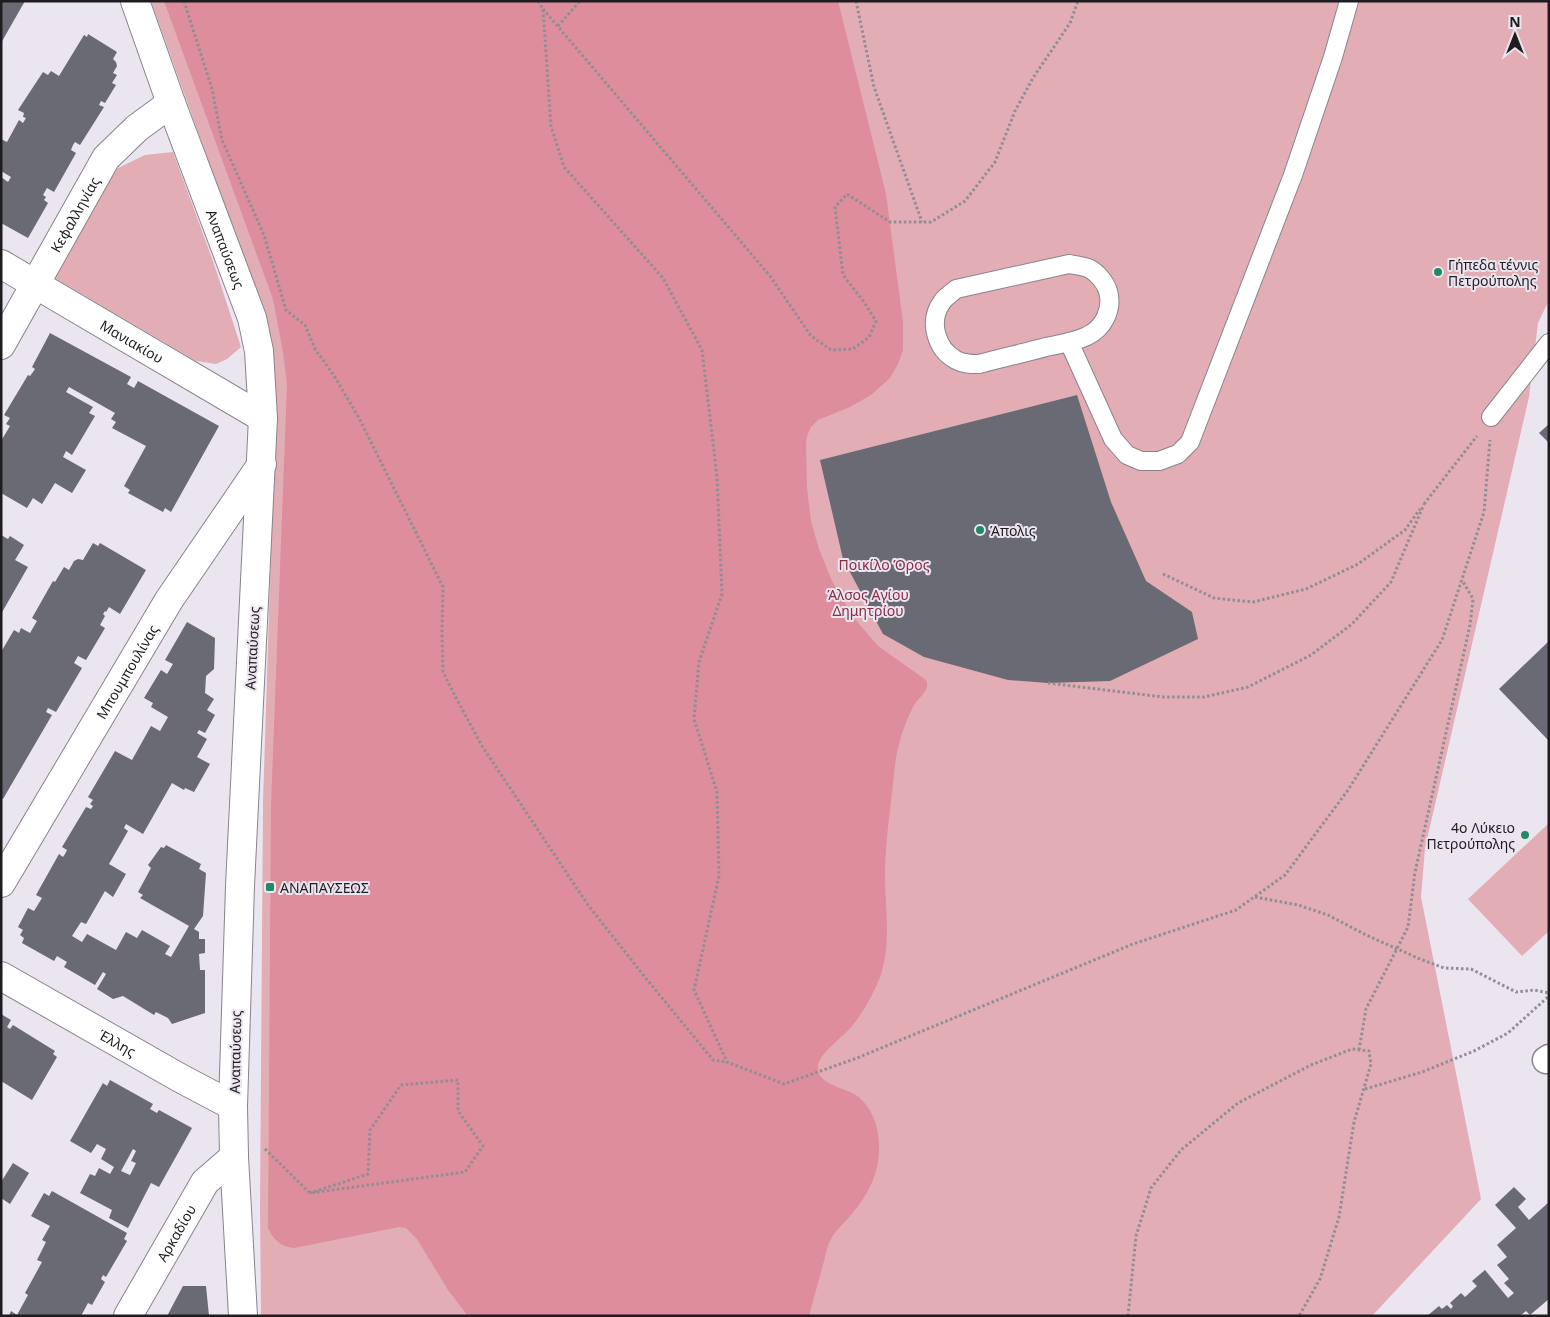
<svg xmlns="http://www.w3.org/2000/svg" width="1550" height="1317" viewBox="0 0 1550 1317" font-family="'Noto Sans',sans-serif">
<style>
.green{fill:#e3adb5}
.forest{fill:#dd8d9b}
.building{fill:#696a74;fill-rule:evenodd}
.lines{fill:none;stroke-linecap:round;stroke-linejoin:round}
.service-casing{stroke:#89838d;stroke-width:20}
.pedestrian-casing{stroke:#89838d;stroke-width:29}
.minor-casing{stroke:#89838d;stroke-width:30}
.tertiary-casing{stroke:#89838d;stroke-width:30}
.path{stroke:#918d95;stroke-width:3;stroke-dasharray:2.5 2.5;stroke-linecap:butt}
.service{stroke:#fff;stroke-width:18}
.pedestrian{stroke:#fff;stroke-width:26}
.minor{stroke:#fff;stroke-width:28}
.tertiary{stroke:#fff;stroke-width:28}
.poi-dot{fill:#218965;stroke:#ebe5f0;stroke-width:2}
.labels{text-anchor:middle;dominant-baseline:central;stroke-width:4;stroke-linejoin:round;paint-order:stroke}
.street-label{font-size:14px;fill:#1f1c20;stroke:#ebe5f0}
.poi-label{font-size:14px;fill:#1f1c20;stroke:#ebe5f0;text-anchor:start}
.park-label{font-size:14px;fill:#8a2c44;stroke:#ebe5f0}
</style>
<rect width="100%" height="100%" fill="#ebe5f0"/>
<!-- green -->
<g class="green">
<path d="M151,1H1549V300L1538,323L1529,397L1425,848L1421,897L1481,1199L1372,1316H261L260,1206L263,803L276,390L270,341L252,283Z"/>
<path d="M173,152L213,261L241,347L227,359L216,364L196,361L53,277L112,171L145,155Z"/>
<path d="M1549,823V931L1522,956L1468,899Z"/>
</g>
<!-- forest -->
<path class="forest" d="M164,1H838L886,194L903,322V350L898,364L890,378L871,395L850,407L818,420L811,427L807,436L806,444L807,488L811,521L819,549L832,581L854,618L878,646L926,680C931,690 919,697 914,705C903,726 896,750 894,774C891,805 886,836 885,868C884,906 893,943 879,980C872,996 863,1013 852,1026C844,1036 820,1053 818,1065C815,1085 846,1087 859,1097C870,1107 876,1120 878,1134C883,1166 871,1192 850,1216C844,1223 835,1231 831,1239C827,1246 826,1254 824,1261C819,1279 814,1298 809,1316H468L448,1290L417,1239L406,1228L399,1227L294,1248C281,1247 273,1239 268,1228L271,806L287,384L283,352L273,299Z"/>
<!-- building -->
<g class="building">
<path d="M1,1H25L1,43Z"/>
<path d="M88,34L117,52L113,59L116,62L117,66L113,73L117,75L112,83L116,85L105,103L101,101L99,105L104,107L80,145L75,142L73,145L71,150L76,153L54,192L47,188L43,195L46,197L44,200L48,203L28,238L1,223V177L8,182L11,177L1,171V139L7,142L19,120L23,123L26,118L23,117L24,113L18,110L43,72L48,75L51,71L59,76L84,35L87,37Z"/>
<path d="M50,333L131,377L127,384L134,388L138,381L219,426L171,512L165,508L163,512L128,493L130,490L124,486L146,446L112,428L116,422L111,419L115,413L69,387L66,392L93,407L89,413L95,416L72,455L66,451L63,457L86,470L72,493L55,483L42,504L33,498L27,508L1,493V441L10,426L6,424L10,418L4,415L28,375L30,376L33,372L35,369L32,367Z"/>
<path d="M1077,395L1111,502L1146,581L1192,612L1198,639L1110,681L1048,683L1008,680L924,657L883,634L843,559L820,460Z"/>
<path d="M1549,424V443L1539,433Z"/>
<path d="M1,535L8,539L10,536L24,545L15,560L28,567L1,614Z"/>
<path d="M93,543L98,546L100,543L146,570L120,614L109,607L106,612L105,611L103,614L105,616L100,625L105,628L86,660L78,656L74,663L82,668L56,712L48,708L46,712L52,715L3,799L1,798V652L14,630L19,633L21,628L30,633L37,621L32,618L53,581L55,582L64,567L69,570L74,561L78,559L83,560Z"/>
<path d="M187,622L215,638L214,669L206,676L205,693L214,699L207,710L215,715L205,733L199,730L197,733L207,739L197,757L210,764L194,792L185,788L184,790L172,783L143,834L126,824L124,828L128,831L109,864L126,874L113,897L105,891L86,924L81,922L72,936L82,942L87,934L116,950L126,932L137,938L142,930L170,946L165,954L171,957L189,926L140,898L143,895L138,892L151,868L148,865L161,847L164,848L166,845L201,864L199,869L206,873L203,916L194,929L199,932V939H205V953L199,954L200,970H205V1013L172,1024L168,1018L156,1012L154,1015L123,996L113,999L97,989L106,974L103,972L95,985L64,967L67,962L57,956L54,961L22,943L24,938L20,935L23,930L18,927L28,908L34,911L42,898L36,895L59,854L63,857L65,854L67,850L62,847L86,807L91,809L93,806L90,804L93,800L88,797L115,751L132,760L151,726L160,731L168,717L151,707L153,703L144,698L161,670L167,674L173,664L165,660Z"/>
<path d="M1549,641V741L1499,689Z"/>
<path d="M1,1014L11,1020L7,1027L10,1029L13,1025L55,1051L53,1054L57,1057L32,1100L1,1081Z"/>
<path d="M110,1080L153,1104L150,1109L157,1113L159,1110L192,1128L159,1187L151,1183L128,1228L109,1218L112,1210L80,1193L90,1174L95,1176L99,1168L110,1174L114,1167L101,1159L106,1149L97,1144L91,1153L70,1141L103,1083L107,1086ZM133,1149L136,1151L131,1161L136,1163L130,1175L121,1171Z"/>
<path d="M13,1163L29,1173L10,1204L1,1198V1182Z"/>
<path d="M1514,1187L1526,1199L1518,1207L1529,1220L1549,1202V1299L1530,1315L1526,1311L1520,1316H1427L1439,1306L1442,1309L1447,1305L1451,1309L1453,1306L1450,1303L1461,1293L1465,1297L1477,1286L1472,1281L1485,1270L1508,1298L1514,1293L1504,1283L1509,1279L1497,1265L1507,1257L1497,1245L1516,1228L1495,1205Z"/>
<path d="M52,1191L127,1233L124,1239L127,1241L106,1277L103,1275L101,1279L105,1282L92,1305L88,1303L81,1316H9L11,1311L17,1315L28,1295L25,1293L42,1262L37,1260L46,1242L42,1240L50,1226L31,1216L44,1193L49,1196Z"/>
<path d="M183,1286H206L209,1316H167Z"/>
</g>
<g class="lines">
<defs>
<g id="service">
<path d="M1069,264C1075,265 1083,266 1088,268C1097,272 1105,282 1108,291C1113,309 1104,328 1087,336C1075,342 1060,344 1046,347C1024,353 1001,358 979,364C971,364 963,364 956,360C936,349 928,321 942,302C945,297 952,293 956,289Z"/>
<path d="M1069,342L1113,439L1127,455L1141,461H1159L1178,454L1190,442L1293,175L1333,57L1349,1"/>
<path d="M1491,417L1549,343"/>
</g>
<path id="pedestrian" d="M1546,1060L1549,1058"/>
<g id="minor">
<path id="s1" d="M1,264L263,418"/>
<path id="s2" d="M1,345L106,158L137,128L171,103"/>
<path id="s3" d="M1,883L169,600L262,464"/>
<path id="s4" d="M1,976L180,1078L233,1106"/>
<path id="s5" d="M128,1316L205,1182L234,1157"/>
</g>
<g id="tertiary">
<path id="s6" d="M135,1L171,103L252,318L259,351L263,418L240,886L233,1106L234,1157L243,1316"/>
</g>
</defs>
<!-- service casing -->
<use href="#service" class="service-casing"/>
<!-- pedestrian casing -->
<use href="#pedestrian" class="pedestrian-casing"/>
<!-- minor casing -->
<use href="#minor" class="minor-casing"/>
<!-- tertiary casing -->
<use href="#tertiary" class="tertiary-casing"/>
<!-- path -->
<g class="path">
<path d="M184,1L212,89L222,140L264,235L286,310L305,325L315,349L333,374L359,418L443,587L442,631L443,672L455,696L482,746L588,905L644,976L713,1060L727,1062"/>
<path d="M538,1L543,9L551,126L564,167L663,278L702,350L717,477L722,594L699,662L694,719L717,792L719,876L694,990L727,1062L784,1084L857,1058L1133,944L1236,910L1285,875L1348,790L1442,640L1484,512L1490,440"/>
<path d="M856,1L874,87L922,222"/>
<path d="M543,9L770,276L811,336L831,350L853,349L869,337L876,321L864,302L843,275L835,207L847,194L890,222H931L965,201L995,162L1015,111L1033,78L1070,23L1078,1"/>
<path d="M558,26L580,1"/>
<path d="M1424,504L1477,436"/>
<path d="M1163,574L1214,598L1253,602L1306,589L1358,564L1405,530L1420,509"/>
<path d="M1048,683L1163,697H1204L1248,687L1311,655L1352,624L1391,582L1424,504"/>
<path d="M1255,897L1298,905L1328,915L1366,935L1420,959L1444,968L1471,969L1516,992L1534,990L1549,993"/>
<path d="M1359,1050L1366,1009L1408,927L1415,872L1470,625L1473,599L1462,580"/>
<path d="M1365,1089L1422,1072L1474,1051L1508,1033L1549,996"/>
<path d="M265,1149L310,1193L465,1172L483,1146L458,1111V1080L401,1085L370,1130L368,1174L310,1193"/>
<path d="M1128,1316L1136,1236L1151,1188L1181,1150L1238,1103L1311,1065L1352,1049L1369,1051L1371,1064L1354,1122L1339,1217L1320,1279L1299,1316"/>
</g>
<!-- service -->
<use href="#service" class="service"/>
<!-- pedestrian -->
<use href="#pedestrian" class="pedestrian"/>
<!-- minor -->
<use href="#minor" class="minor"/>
<!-- tertiary -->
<use href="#tertiary" class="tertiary"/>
</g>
<!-- markers -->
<g class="poi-dot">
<circle cx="1438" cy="272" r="5"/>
<circle cx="980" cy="530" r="5"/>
<circle cx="1525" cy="835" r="5"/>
<rect x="265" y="882" width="10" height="10" rx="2.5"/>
</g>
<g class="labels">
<!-- street labels -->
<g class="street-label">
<text stroke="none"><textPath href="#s2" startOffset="150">Κεφαλληνίας</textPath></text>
<text stroke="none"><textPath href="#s6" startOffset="264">Αναπαύσεως</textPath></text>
<text stroke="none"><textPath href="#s1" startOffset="152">Μανιακίου</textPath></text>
<text transform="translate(252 648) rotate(-87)">Αναπαύσεως</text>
<text stroke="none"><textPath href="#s3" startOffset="246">Μπουμπουλίνας</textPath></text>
<text stroke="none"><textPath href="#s4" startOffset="134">Έλλης</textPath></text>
<text transform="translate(235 1052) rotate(-89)">Αναπαύσεως</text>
<text stroke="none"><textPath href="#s5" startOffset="96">Αρκαδίου</textPath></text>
</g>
<!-- poi labels -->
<g class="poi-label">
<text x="1448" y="264">Γήπεδα τέννις<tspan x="1448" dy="16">Πετρούπολης</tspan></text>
<text x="990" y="530">Άπολις</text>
<text x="1515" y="827" text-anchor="end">4ο Λύκειο<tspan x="1515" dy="16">Πετρούπολης</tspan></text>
<text x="280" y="887">ΑΝΑΠΑΥΣΕΩΣ</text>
</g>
<!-- park labels -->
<g class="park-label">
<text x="884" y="564">Ποικίλο Όρος</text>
<text x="868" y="594">Άλσος Αγίου<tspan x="868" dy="16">Δημητρίου</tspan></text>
</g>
</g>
<!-- border -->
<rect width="1550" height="1317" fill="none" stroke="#1f1c20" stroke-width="5"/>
<!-- north arrow -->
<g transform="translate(1515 35)" stroke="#ebe5f0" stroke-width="4" paint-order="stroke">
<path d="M0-4L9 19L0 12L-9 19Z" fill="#1f1c20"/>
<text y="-8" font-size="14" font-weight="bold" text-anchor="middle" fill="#1f1c20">N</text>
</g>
</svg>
